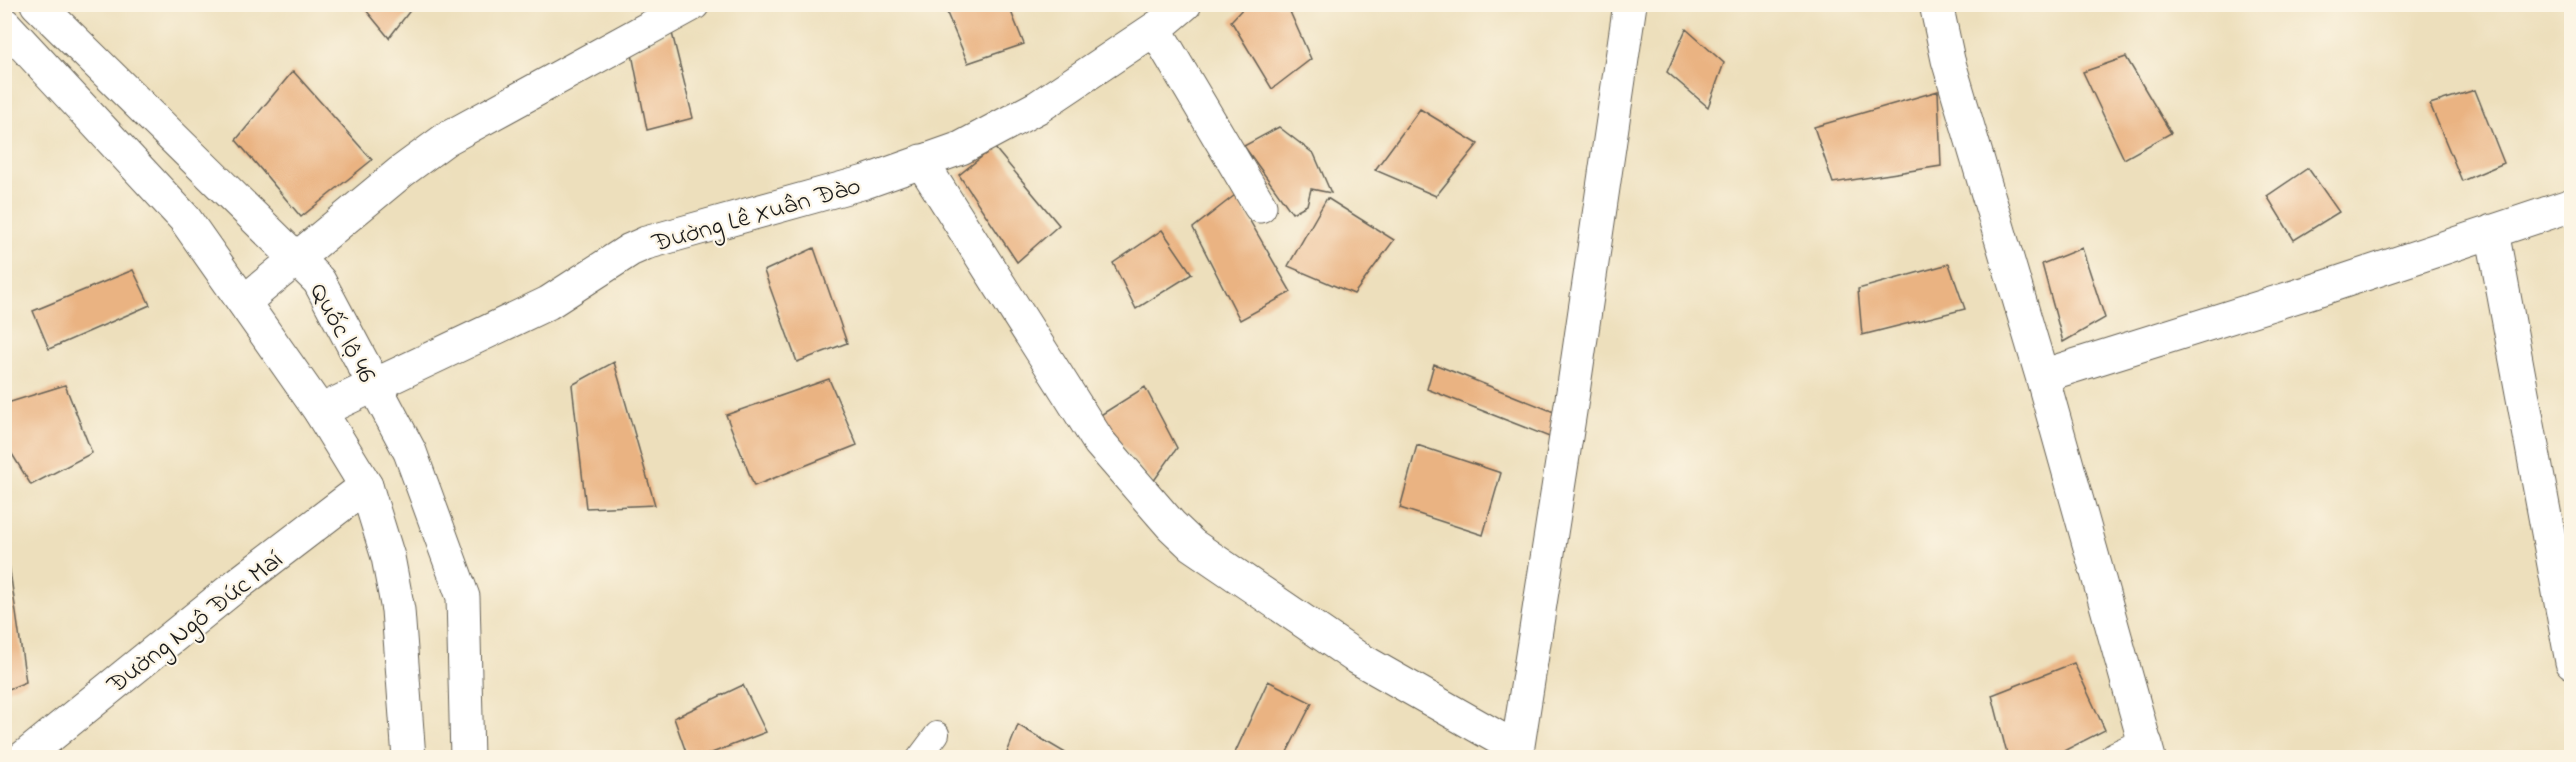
<svg xmlns="http://www.w3.org/2000/svg" width="2576" height="762" font-family="'Indie Flower',sans-serif">
<style>
.building{fill:#eab382}
.lines{fill:none;stroke-linecap:round;stroke-linejoin:round}
.lane-casing{stroke:#656054;stroke-width:26}
.street-casing{stroke:#656054;stroke-width:35}
.secondary-casing{stroke:#656054;stroke-width:35}
.highway-casing{stroke:#656054;stroke-width:35}
.lane{stroke:#fff;stroke-width:24}
.street{stroke:#fff;stroke-width:33}
.secondary{stroke:#fff;stroke-width:33}
.highway{stroke:#fff;stroke-width:33}
.labels{text-anchor:middle;stroke-width:4.5;stroke-linejoin:round;paint-order:stroke}
.street-label{font-size:26px;fill:#1c1c1c;stroke:#fcf5e5}
</style>
<rect width="100%" height="100%" fill="#fcf5e5"/>
<filter id="ink" filterUnits="userSpaceOnUse"><feTurbulence type="fractalNoise" baseFrequency=".0167" numOctaves="2"/><feDisplacementMap in="SourceGraphic" scale="12" xChannelSelector="R" yChannelSelector="G"/><feConvolveMatrix kernelMatrix="1 2 1 2 8 2 1 2 1" color-interpolation-filters="sRGB"/></filter>
<filter id="wash" filterUnits="userSpaceOnUse"><feTurbulence type="fractalNoise" baseFrequency=".008" numOctaves="4" result="noise"/><feDisplacementMap in="SourceGraphic" scale="24" xChannelSelector="R" yChannelSelector="G"/><feGaussianBlur stdDeviation="1.35" result="paint"/><feColorMatrix in="noise" values="0 0 0 0 0 0 0 0 0 0 0 0 0 0 0 0 0 1.4 0 .05"/><feComposite in="paint" operator="in"/></filter>
<g filter="url(#wash)">
<rect width="100%" height="100%" fill="#eddfbc"/>
<g id="blocks">
<path class="building" d="M 361,4 L 415,4 L 389,38 Z
M 947,4 L 1008,4 L 1024,44 L 968,63 L 944,6 Z
M 1246,5 L 1287,5 L 1311,59 L 1272,89 L 1231,21 Z
M 1686,29 L 1724,63 L 1708,107 L 1667,72 Z
M 672,33 L 693,118 L 647,130 L 632,54 Z
M 2126,57 L 2171,133 L 2124,159 L 2083,72 Z
M 293,71 L 372,160 L 301,217 L 236,140 Z
M 2475,90 L 2504,163 L 2462,181 L 2430,104 Z
M 1938,91 L 1941,166 L 1833,183 L 1814,127 Z
M 1420,109 L 1478,144 L 1436,196 L 1375,170 Z
M 1279,127 L 1314,154 L 1331,193 L 1311,189 L 1307,205 L 1292,213 L 1244,146 Z
M 994,147 L 1059,225 L 1017,262 L 959,175 Z
M 2308,168 L 2339,212 L 2294,240 L 2267,196 Z
M 1235,195 L 1291,292 L 1240,320 L 1193,228 Z
M 1327,198 L 1394,240 L 1354,294 L 1288,266 Z
M 1162,230 L 1192,274 L 1136,309 L 1113,263 Z
M 814,248 L 847,343 L 797,362 L 764,271 Z
M 2082,248 L 2105,318 L 2063,342 L 2042,264 Z
M 1949,264 L 1965,309 L 1862,335 L 1858,289 Z
M 133,270 L 150,305 L 49,349 L 33,311 Z
M 614,362 L 655,505 L 586,508 L 572,385 Z
M 1434,364 L 1564,416 L 1557,440 L 1427,389 Z
M 829,379 L 857,445 L 754,486 L 726,415 Z
M 65,385 L 92,453 L 31,485 L 4,441 L 4,404 Z
M 1145,387 L 1177,448 L 1153,482 L 1099,416 Z
M 1417,445 L 1501,473 L 1483,535 L 1400,508 Z
M 8,557 L 26,682 L 4,691 L 4,558 Z
M 2074,663 L 2105,730 L 2050,758 L 2008,758 L 1992,695 Z
M 1268,681 L 1312,703 L 1284,758 L 1240,758 L 1234,755 Z
M 743,685 L 766,732 L 699,758 L 688,758 L 674,718 Z
M 1018,725 L 1074,758 L 1005,758 Z"/>
</g>
</g>
<g filter="url(#ink)">
<use href="#blocks" fill-opacity="0" stroke="#656054" stroke-width="1.5"/>
<g class="lines">
<g class="lane-casing">
<path id="lane" d="M 919,758 L 937,734"/>
</g>
<g class="street-casing">
<path id="street" d="M 1936,4 L 1948,60 L 2042,376 L 2149,758
M 1155,29 L 1260,206
M 921,161 L 1099,442 L 1171,525 L 1192,545 L 1356,657 L 1518,749
M 2492,231 L 2572,662
M 244,302 L 401,172 L 446,139 L 693,4
M 2042,376 L 2329,286 L 2572,205
M 320,411 L 548,303 L 630,250 L 646,243 L 865,182 L 961,148 L 1038,107 L 1159,26 L 1185,4
M 1516,758 L 1573,392 L 1630,4
M 2116,758 L 2146,744"/>
</g>
<g class="secondary-casing">
<path id="secondary" d="M 23,758 L 238,584 L 366,486"/>
</g>
<g class="highway-casing">
<path id="highway" d="M 37,4 L 319,281 L 410,452 L 463,597 L 467,758
M 4,24 L 185,219 L 320,411 L 366,486 L 388,557 L 398,610 L 409,758"/>
</g>
<use href="#lane" class="lane"/>
<use href="#street" class="street"/>
<use href="#secondary" class="secondary"/>
<use href="#highway" class="highway"/>
</g>
</g>
<g class="labels">
<g class="street-label">
<text transform="translate(756 213) rotate(-16)" y="9">Đường Lê Xuân Đào</text>
<text transform="translate(344 332) rotate(61)" y="9">Quốc lộ 46</text>
<text transform="translate(194 621) rotate(-38)" y="9">Đường Ngô Đức Maí</text>
</g>
</g>
<rect width="2576" height="762" fill="none" stroke="#fcf5e5" stroke-width="24"/>
</svg>
